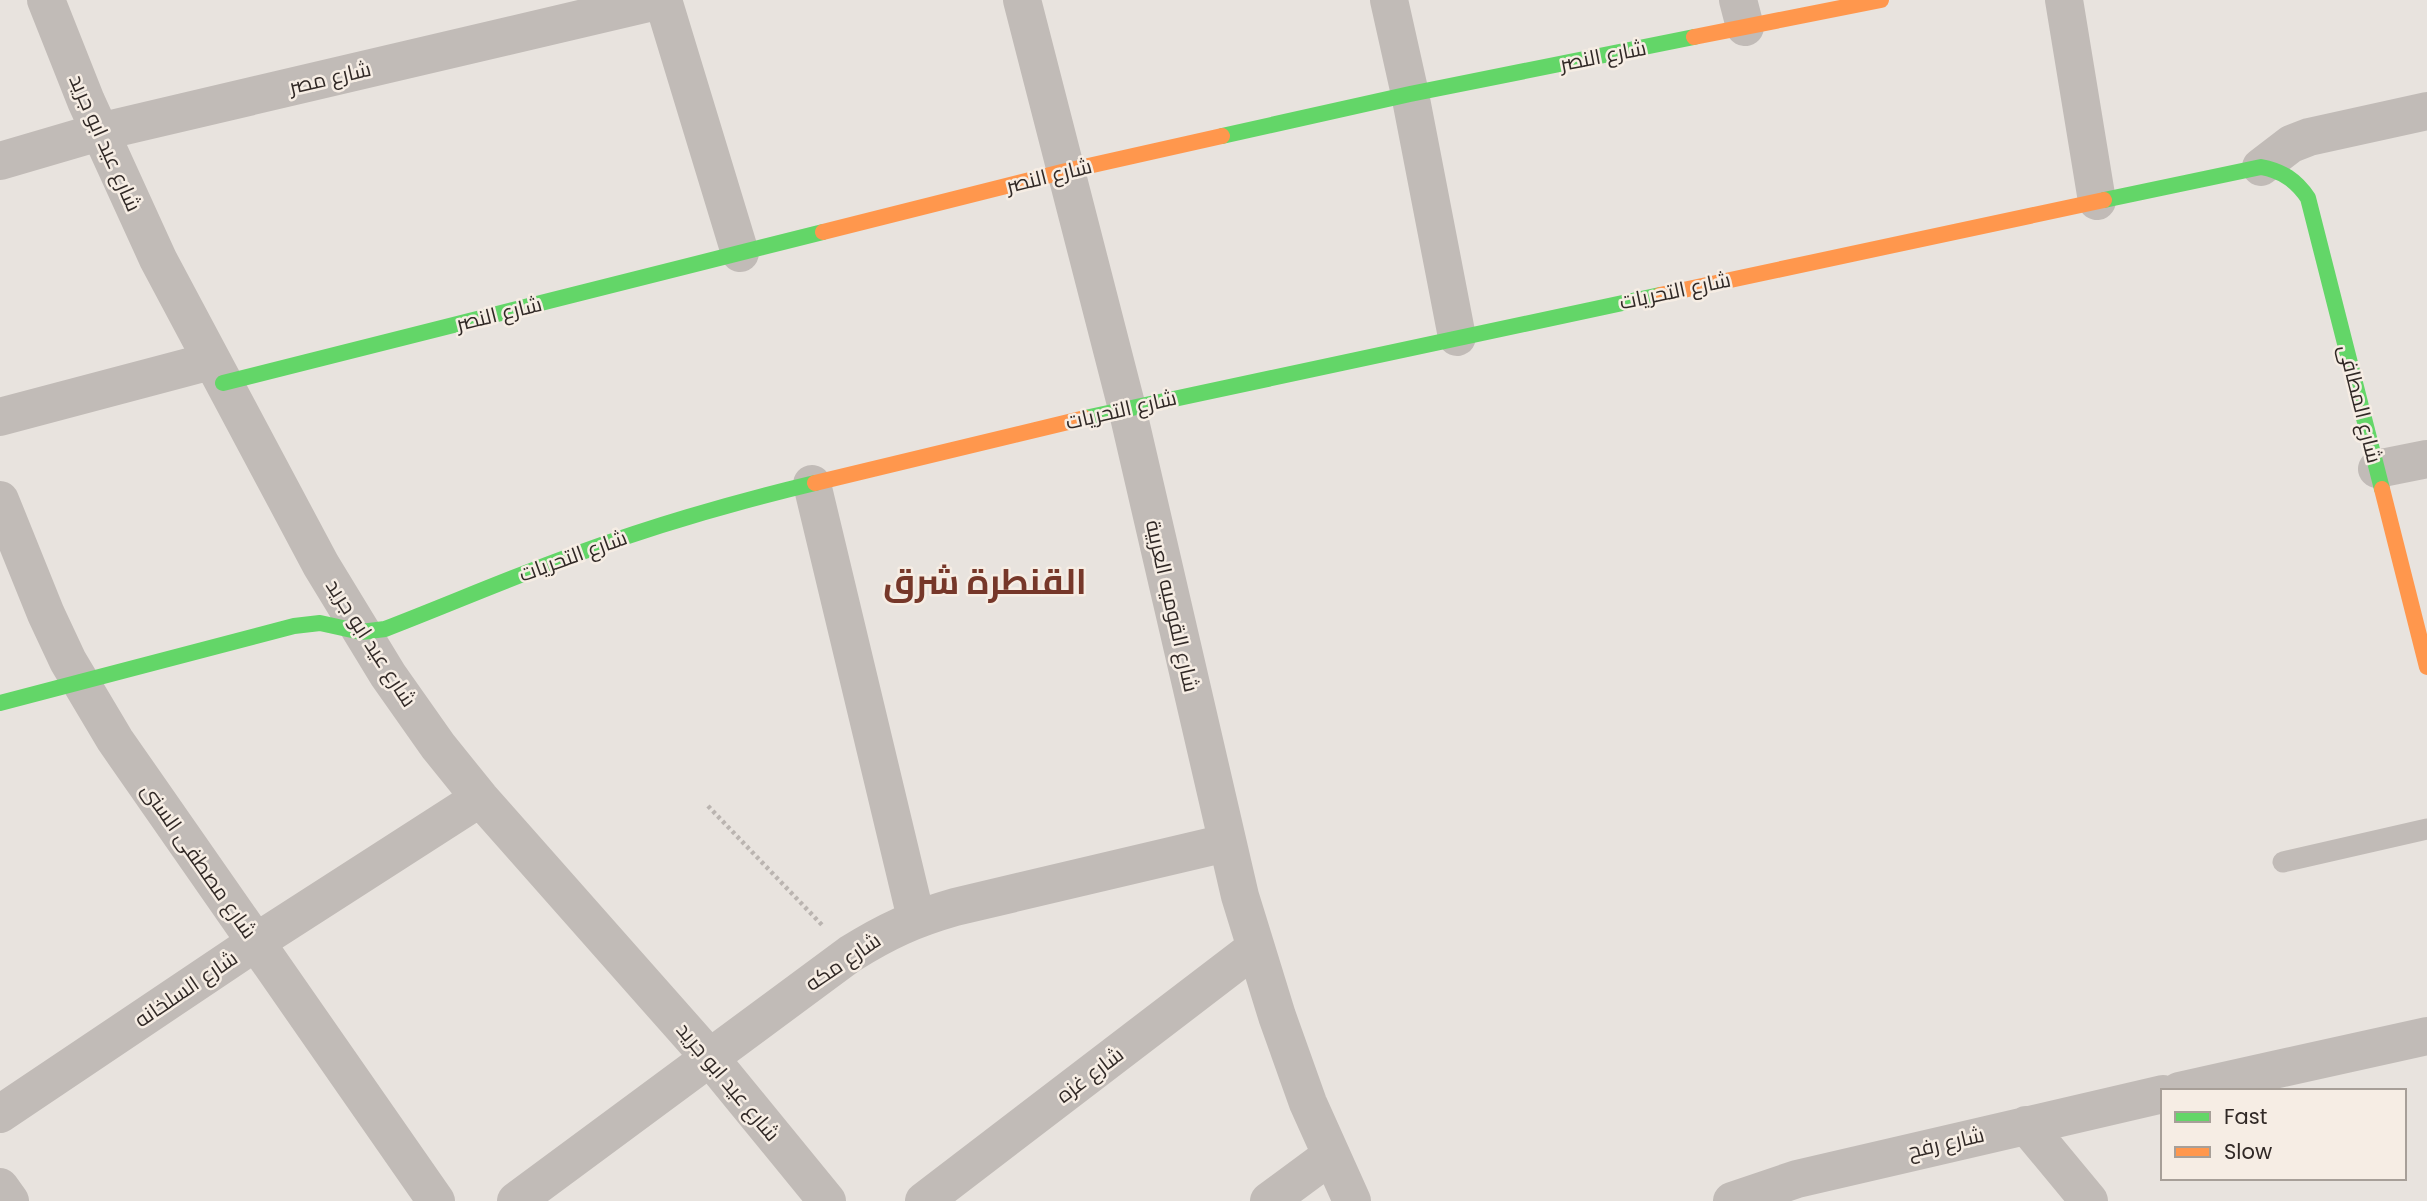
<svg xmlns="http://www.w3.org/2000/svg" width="2427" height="1201" font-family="Poppins,Cairo,sans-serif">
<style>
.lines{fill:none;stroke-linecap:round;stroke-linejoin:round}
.path{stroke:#bab4b0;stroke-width:4.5;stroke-dasharray:3.5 3.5;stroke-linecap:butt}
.lane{stroke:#c1bbb7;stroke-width:21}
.street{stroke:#c1bbb7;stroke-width:38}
.fast{stroke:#63d668;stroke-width:16}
.slow{stroke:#ff974d;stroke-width:16}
.labels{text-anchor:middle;stroke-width:5;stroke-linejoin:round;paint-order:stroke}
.street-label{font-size:21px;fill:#312926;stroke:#f6ede4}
.town-label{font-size:35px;font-weight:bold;fill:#763729;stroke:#f6ede4}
</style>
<rect width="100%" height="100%" fill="#e8e3de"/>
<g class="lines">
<path class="path" d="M 708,806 L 823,926"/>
<path class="lane" d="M 2283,862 L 2427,829"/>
<path class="street" d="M 46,0 L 86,101 L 158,259 L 321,565 L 388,675 L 438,746 L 480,798 L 710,1058 L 827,1201
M 663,0 L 740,253
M 1022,0 L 1127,408 L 1240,896 L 1277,1016 L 1308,1103 L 1352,1201
M 1389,0 L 1410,94 L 1457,337
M 1738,0 L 1745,27
M 2064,0 L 2097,201
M 0,161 L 99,132 L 661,0
M 2261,167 L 2291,144 L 2309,137 L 2427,111
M 0,417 L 211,361
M 2377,469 L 2427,459
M 812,484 L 916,918
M 0,500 L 46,614 L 68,661 L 115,740 L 436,1201
M 2179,1091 L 2427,1036
M 0,1114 L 256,942 L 480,798
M 2026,1125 L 2089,1201
M 0,1187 L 10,1201
M 516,1201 L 850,954 C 887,931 913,919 955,907 L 1226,843
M 924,1201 L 1255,948
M 1269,1201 L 1330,1156
M 1732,1201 L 1797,1179 L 2163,1094"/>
<path class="fast" d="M 1222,136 L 1410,94 L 1694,37
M 2104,200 L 2261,167 C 2282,171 2296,180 2308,198 L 2382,489
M 223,383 L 823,232
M 1085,418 L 1660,295
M 0,703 L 294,626 L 320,623 L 361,632 L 385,629 C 450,604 514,576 579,553 C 656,525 735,502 815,483"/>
<path class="slow" d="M 1694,37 L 1881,0
M 823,232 L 1066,171 L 1222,136
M 1660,295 L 2104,200
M 815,483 L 1085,418
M 2382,489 L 2427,667"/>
</g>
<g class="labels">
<g class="street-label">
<text transform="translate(1603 56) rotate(-11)" y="7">شارع النصر</text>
<text transform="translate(330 78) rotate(-13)" y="7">شارع مصر</text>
<text transform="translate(105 143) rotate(66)" y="7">شارع عيد ابو جريد</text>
<text transform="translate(1049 176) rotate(-14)" y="7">شارع النصر</text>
<text transform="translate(1675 291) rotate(-12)" y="7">شارع التحريات</text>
<text transform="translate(499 314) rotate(-14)" y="7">شارع النصر</text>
<text transform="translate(2360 404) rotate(76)" y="7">شارع المطافى</text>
<text transform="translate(1121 410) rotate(-13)" y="7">شارع التحريات</text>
<text transform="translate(573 556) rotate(-20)" y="7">شارع التحريات</text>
<text transform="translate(1172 606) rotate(77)" y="7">شارع القوميه العربية</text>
<text transform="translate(371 643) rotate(57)" y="7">شارع عيد ابو جريد</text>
<text transform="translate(199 861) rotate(55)" y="7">شارع مصطفى السنى</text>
<text transform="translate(843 962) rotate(-34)" y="7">شارع مكه</text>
<text transform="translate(186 989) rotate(-34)" y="7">شارع السلخانه</text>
<text transform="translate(1090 1075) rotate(-37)" y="7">شارع غزه</text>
<text transform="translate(728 1082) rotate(50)" y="7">شارع عيد ابو جريد</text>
<text transform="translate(1946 1143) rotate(-13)" y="7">شارع رفح</text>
</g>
<g class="town-label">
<text x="985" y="594">القنطرة شرق</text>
</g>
</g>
<rect x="2161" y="1089" width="245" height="91" fill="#f6ede4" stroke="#a79f98" stroke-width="2"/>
<rect x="2175" y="1112" width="35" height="10" fill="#63d668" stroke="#a79f98" stroke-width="2"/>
<text x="2224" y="1124" font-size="21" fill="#312926">Fast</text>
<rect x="2175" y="1147" width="35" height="10" fill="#ff974d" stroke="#a79f98" stroke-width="2"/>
<text x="2224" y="1159" font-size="21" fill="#312926">Slow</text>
</svg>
